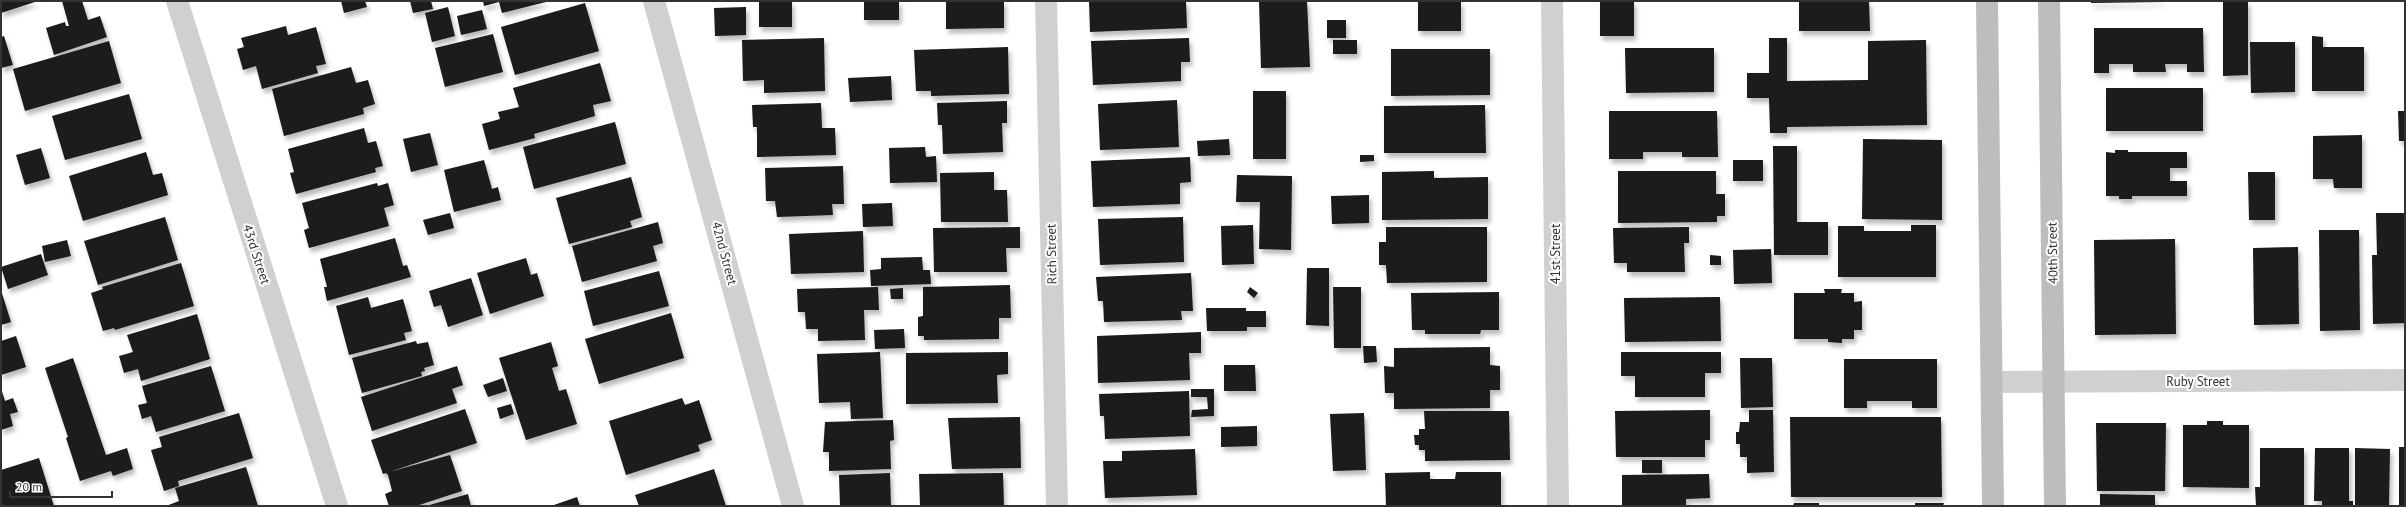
<svg xmlns="http://www.w3.org/2000/svg" width="2406" height="507" font-family="'PT Sans',sans-serif">
<style>
.building{fill:#1a1a1a;filter:url(#shadow)}
.lines{fill:none;stroke-linecap:round;stroke-linejoin:round}
.street{stroke:#d0d0d0;stroke-width:22}
.secondary{stroke:#bdbdbd;stroke-width:22}
.labels{text-anchor:middle;stroke-width:4;stroke-linejoin:round;paint-order:stroke}
.street-label{font-size:13px;fill:#333;stroke:#fff}
</style>
<defs>
<filter id="shadow"><feDropShadow dx="2.5" dy="4.5" stdDeviation="2" flood-color="#0004"/></filter>
</defs>
<rect width="100%" height="100%" fill="#fff"/>
<path class="building" d="M 1,1 L 38,1 L 1,13 Z
M 62,1 L 82,1 L 88,20 L 100,16 L 107,37 L 54,55 L 46,28 L 65,22 L 66,26 L 69,26 Z
M 341,1 L 365,1 L 367,7 L 344,13 Z
M 410,1 L 431,1 L 433,9 L 413,13 Z
M 483,1 L 546,1 L 546,2 L 502,13 L 499,2 L 484,6 Z
M 759,1 L 792,1 L 792,27 L 759,27 Z
M 899,1 L 899,20 L 864,20 L 864,2 Z
M 946,1 L 1004,1 L 1004,28 L 946,29 Z
M 1089,1 L 1186,1 L 1187,28 L 1090,32 Z
M 1259,1 L 1307,1 L 1310,67 L 1261,68 Z
M 1418,1 L 1461,1 L 1461,31 L 1418,31 Z
M 1600,1 L 1634,1 L 1634,36 L 1600,36 Z
M 1799,1 L 1869,1 L 1870,31 L 1799,31 Z
M 2091,1 L 2163,1 L 2163,2 L 2091,3 Z
M 2223,1 L 2248,1 L 2248,75 L 2223,76 Z
M 585,3 L 599,51 L 515,75 L 501,27 Z
M 448,7 L 455,36 L 432,42 L 425,13 Z
M 746,7 L 746,35 L 715,36 L 714,8 Z
M 482,10 L 487,29 L 461,35 L 457,16 Z
M 1327,20 L 1346,20 L 1346,38 L 1327,38 Z
M 286,26 L 288,35 L 316,27 L 326,64 L 316,66 L 318,73 L 262,89 L 256,66 L 243,70 L 237,49 L 244,47 L 241,38 Z
M 2094,28 L 2203,28 L 2204,72 L 2187,72 L 2187,64 L 2165,64 L 2166,72 L 2133,72 L 2133,64 L 2109,64 L 2109,73 L 2094,73 Z
M 493,34 L 503,72 L 445,87 L 435,48 Z
M 4,36 L 13,65 L 1,68 L 1,37 Z
M 2312,36 L 2323,37 L 2323,47 L 2364,47 L 2364,91 L 2312,91 Z
M 824,38 L 825,91 L 764,93 L 764,80 L 743,81 L 742,40 Z
M 1189,38 L 1190,62 L 1181,62 L 1181,81 L 1093,85 L 1091,41 Z
M 1769,38 L 1787,38 L 1787,81 L 1868,80 L 1868,41 L 1926,40 L 1927,125 L 1787,127 L 1787,133 L 1770,133 L 1769,98 L 1747,98 L 1747,73 L 1769,73 Z
M 1333,40 L 1357,40 L 1357,54 L 1333,54 Z
M 109,41 L 121,83 L 25,111 L 13,69 Z
M 2250,42 L 2295,42 L 2295,92 L 2251,93 Z
M 1008,47 L 1009,94 L 931,96 L 931,91 L 916,91 L 914,50 Z
M 1625,48 L 1714,48 L 1714,92 L 1626,93 Z
M 1391,49 L 1490,49 L 1490,95 L 1391,96 Z
M 600,63 L 611,101 L 593,105 L 595,116 L 534,134 L 535,138 L 489,150 L 482,124 L 500,119 L 498,112 L 519,107 L 513,88 Z
M 351,67 L 356,83 L 368,80 L 375,104 L 363,108 L 364,114 L 284,136 L 272,89 Z
M 891,76 L 892,100 L 850,102 L 848,78 Z
M 2106,88 L 2203,88 L 2203,131 L 2106,131 Z
M 1253,91 L 1286,91 L 1286,159 L 1253,159 Z
M 129,94 L 142,139 L 65,160 L 52,116 Z
M 1177,100 L 1179,147 L 1100,150 L 1098,104 Z
M 1007,101 L 1007,123 L 1002,123 L 1003,152 L 943,154 L 942,125 L 938,125 L 937,103 Z
M 821,103 L 822,128 L 835,128 L 836,155 L 757,157 L 757,127 L 753,127 L 752,105 Z
M 1485,105 L 1486,153 L 1384,153 L 1384,106 Z
M 1609,111 L 1717,111 L 1718,157 L 1682,157 L 1682,152 L 1643,152 L 1643,159 L 1609,159 Z
M 2398,111 L 2405,111 L 2405,141 L 2399,141 Z
M 615,122 L 626,164 L 534,189 L 523,147 Z
M 364,128 L 368,143 L 376,141 L 383,166 L 375,168 L 376,172 L 296,194 L 290,173 L 294,172 L 288,149 Z
M 430,133 L 438,165 L 411,172 L 403,139 Z
M 2362,135 L 2362,188 L 2334,188 L 2333,179 L 2313,179 L 2313,136 Z
M 1229,139 L 1230,155 L 1198,156 L 1197,141 Z
M 1863,139 L 1942,140 L 1942,220 L 1862,219 Z
M 1773,146 L 1797,146 L 1797,222 L 1828,222 L 1828,255 L 1774,255 Z
M 925,147 L 926,157 L 936,156 L 937,182 L 890,183 L 889,148 Z
M 41,148 L 50,178 L 25,185 L 16,155 Z
M 2115,150 L 2128,150 L 2128,152 L 2187,152 L 2187,168 L 2170,168 L 2170,181 L 2187,181 L 2187,196 L 2132,196 L 2132,199 L 2119,199 L 2119,196 L 2106,196 L 2106,152 L 2115,153 Z
M 146,152 L 153,175 L 162,173 L 168,195 L 83,221 L 69,176 Z
M 1360,155 L 1374,155 L 1374,161 L 1360,162 Z
M 1190,157 L 1191,182 L 1180,183 L 1180,204 L 1093,207 L 1091,161 Z
M 484,160 L 492,189 L 498,187 L 501,200 L 454,212 L 444,170 Z
M 1733,160 L 1763,160 L 1763,181 L 1733,181 Z
M 843,166 L 844,204 L 832,204 L 833,215 L 777,217 L 775,201 L 766,201 L 765,168 Z
M 1434,171 L 1434,178 L 1488,177 L 1488,219 L 1382,220 L 1382,172 Z
M 1618,171 L 1716,171 L 1716,194 L 1725,194 L 1725,216 L 1717,216 L 1717,222 L 1618,223 Z
M 994,172 L 994,190 L 1007,190 L 1008,222 L 941,222 L 940,173 Z
M 2248,172 L 2275,172 L 2275,220 L 2249,220 Z
M 1237,175 L 1292,176 L 1291,250 L 1259,249 L 1260,202 L 1236,202 Z
M 631,177 L 642,217 L 630,221 L 632,227 L 569,244 L 556,198 Z
M 377,183 L 378,186 L 388,183 L 394,205 L 384,208 L 389,226 L 309,248 L 304,230 L 309,228 L 302,203 Z
M 1369,195 L 1369,223 L 1332,224 L 1331,196 Z
M 892,203 L 893,226 L 863,227 L 862,204 Z
M 450,213 L 454,228 L 428,235 L 423,220 Z
M 2376,213 L 2405,213 L 2405,323 L 2373,324 L 2372,255 L 2377,255 Z
M 165,217 L 178,260 L 98,285 L 84,241 Z
M 1183,217 L 1184,262 L 1100,265 L 1098,219 Z
M 658,222 L 663,243 L 653,246 L 657,261 L 582,282 L 572,246 Z
M 1253,225 L 1254,264 L 1222,265 L 1221,226 Z
M 1911,225 L 1936,225 L 1936,277 L 1838,277 L 1838,226 L 1864,226 L 1864,231 L 1911,231 Z
M 1020,227 L 1020,248 L 1006,248 L 1007,272 L 934,272 L 933,228 Z
M 1386,227 L 1487,227 L 1487,282 L 1387,283 L 1386,265 L 1379,265 L 1379,242 L 1386,242 Z
M 1689,227 L 1689,243 L 1684,243 L 1685,272 L 1627,272 L 1627,263 L 1614,263 L 1613,228 Z
M 2319,230 L 2359,230 L 2360,330 L 2320,331 Z
M 863,231 L 864,272 L 791,274 L 789,234 Z
M 395,238 L 403,266 L 407,265 L 411,277 L 327,301 L 324,287 L 327,287 L 320,259 Z
M 2175,239 L 2176,334 L 2095,335 L 2094,240 Z
M 67,240 L 71,256 L 45,262 L 42,246 Z
M 2298,247 L 2299,324 L 2254,325 L 2253,248 Z
M 1771,249 L 1772,283 L 1734,284 L 1733,250 Z
M 41,254 L 48,275 L 8,289 L 1,267 Z
M 1710,255 L 1721,256 L 1721,265 L 1710,265 Z
M 922,257 L 923,270 L 930,270 L 931,284 L 871,286 L 870,270 L 881,269 L 881,258 Z
M 526,258 L 531,275 L 537,273 L 544,296 L 490,314 L 477,273 Z
M 181,263 L 194,306 L 115,330 L 114,328 L 103,331 L 91,293 L 103,289 L 102,287 Z
M 1307,268 L 1329,268 L 1329,326 L 1306,325 Z
M 659,271 L 669,306 L 593,326 L 584,291 Z
M 1191,273 L 1193,311 L 1181,311 L 1182,320 L 1104,322 L 1103,301 L 1098,301 L 1096,277 Z
M 471,278 L 483,315 L 448,327 L 441,305 L 434,307 L 429,291 Z
M 1010,285 L 1011,318 L 999,318 L 999,339 L 924,340 L 924,336 L 918,336 L 918,317 L 923,316 L 923,287 Z
M 878,287 L 879,310 L 864,310 L 865,340 L 818,341 L 818,329 L 806,329 L 805,312 L 798,312 L 797,289 Z
M 1250,287 L 1258,293 L 1254,298 L 1247,292 Z
M 1333,287 L 1361,287 L 1361,348 L 1334,348 Z
M 903,288 L 903,299 L 891,299 L 890,289 Z
M 1824,289 L 1842,289 L 1841,293 L 1854,293 L 1854,302 L 1862,301 L 1862,330 L 1854,330 L 1854,339 L 1842,339 L 1842,343 L 1828,342 L 1828,339 L 1794,339 L 1794,293 L 1825,293 Z
M 1,290 L 11,322 L 1,325 Z
M 1499,292 L 1499,330 L 1481,330 L 1480,334 L 1425,334 L 1425,330 L 1412,330 L 1411,293 Z
M 368,297 L 371,308 L 403,299 L 412,331 L 404,333 L 406,340 L 349,355 L 336,306 Z
M 1720,297 L 1721,341 L 1625,342 L 1624,298 Z
M 1206,308 L 1246,308 L 1246,311 L 1266,311 L 1266,327 L 1247,327 L 1247,331 L 1207,331 Z
M 671,313 L 684,358 L 599,384 L 585,339 Z
M 197,314 L 210,359 L 141,381 L 138,369 L 124,373 L 119,356 L 133,352 L 127,335 Z
M 904,329 L 905,348 L 875,349 L 874,330 Z
M 1201,332 L 1201,353 L 1189,353 L 1190,380 L 1098,383 L 1097,336 Z
M 16,336 L 26,367 L 1,375 L 1,341 Z
M 416,341 L 417,344 L 428,342 L 434,365 L 424,368 L 425,371 L 421,372 L 422,376 L 362,393 L 352,358 Z
M 551,342 L 558,366 L 552,368 L 559,391 L 566,389 L 577,424 L 526,440 L 499,358 Z
M 1363,346 L 1376,346 L 1377,362 L 1364,363 Z
M 1490,347 L 1490,365 L 1500,366 L 1500,390 L 1490,390 L 1490,408 L 1394,409 L 1394,393 L 1385,393 L 1384,366 L 1394,367 L 1394,348 Z
M 880,352 L 883,418 L 851,419 L 850,402 L 819,403 L 817,354 Z
M 1008,352 L 1008,374 L 997,375 L 998,403 L 906,404 L 906,353 Z
M 1621,352 L 1721,352 L 1721,373 L 1705,373 L 1705,397 L 1635,397 L 1635,376 L 1621,376 Z
M 73,358 L 106,455 L 127,448 L 133,469 L 113,476 L 111,471 L 80,481 L 66,438 L 68,437 L 45,368 Z
M 1740,358 L 1772,358 L 1773,407 L 1741,408 Z
M 1844,359 L 1937,359 L 1937,408 L 1912,408 L 1912,401 L 1867,401 L 1867,408 L 1844,408 Z
M 1224,365 L 1255,365 L 1256,391 L 1224,391 Z
M 211,366 L 225,411 L 156,432 L 151,416 L 142,419 L 138,405 L 147,403 L 142,386 Z
M 457,366 L 463,385 L 452,389 L 457,403 L 372,431 L 361,397 Z
M 503,378 L 507,391 L 488,397 L 483,385 Z
M 1,388 L 5,401 L 13,398 L 18,412 L 10,414 L 13,426 L 1,430 Z
M 1191,389 L 1214,389 L 1214,416 L 1191,417 L 1192,410 L 1208,409 L 1207,397 L 1191,397 Z
M 1189,391 L 1190,436 L 1105,439 L 1104,416 L 1100,416 L 1099,394 Z
M 682,398 L 685,405 L 699,400 L 712,440 L 698,445 L 700,451 L 626,475 L 609,421 Z
M 511,404 L 514,414 L 500,419 L 497,408 Z
M 465,409 L 477,443 L 389,472 L 450,455 L 462,491 L 416,506 L 389,506 L 385,494 L 392,491 L 388,475 L 386,473 L 383,474 L 371,440 Z
M 1710,410 L 1710,440 L 1705,440 L 1705,457 L 1616,457 L 1615,411 Z
M 1749,410 L 1773,410 L 1774,472 L 1747,473 L 1747,457 L 1740,457 L 1740,444 L 1736,444 L 1736,432 L 1739,432 L 1740,422 L 1749,422 Z
M 1424,411 L 1509,411 L 1510,460 L 1425,461 L 1425,450 L 1419,450 L 1419,445 L 1415,445 L 1414,435 L 1419,435 L 1419,429 L 1425,429 Z
M 239,413 L 253,458 L 178,481 L 179,486 L 164,491 L 151,450 L 162,447 L 159,437 Z
M 1364,413 L 1366,470 L 1333,471 L 1330,414 Z
M 1020,417 L 1021,468 L 952,469 L 948,418 Z
M 1790,417 L 1941,417 L 1942,497 L 1791,497 Z
M 893,420 L 894,440 L 890,441 L 891,469 L 829,471 L 829,452 L 823,452 L 825,422 Z
M 2207,421 L 2223,421 L 2223,425 L 2249,425 L 2249,488 L 2183,487 L 2183,425 L 2207,425 Z
M 2096,423 L 2166,423 L 2165,491 L 2097,491 Z
M 1257,426 L 1257,446 L 1221,447 L 1221,427 Z
M 2399,447 L 2405,447 L 2405,506 L 2399,506 Z
M 2260,448 L 2304,448 L 2304,506 L 2256,506 L 2255,487 L 2260,487 Z
M 2315,448 L 2349,448 L 2349,501 L 2353,501 L 2353,506 L 2322,506 L 2322,501 L 2314,501 Z
M 2355,448 L 2390,449 L 2389,506 L 2355,506 Z
M 1195,449 L 1197,495 L 1105,498 L 1103,461 L 1122,461 L 1122,451 Z
M 39,458 L 54,506 L 1,506 L 1,470 Z
M 1642,460 L 1662,460 L 1662,473 L 1642,473 Z
M 246,467 L 258,506 L 166,506 L 179,501 L 175,488 Z
M 714,469 L 726,506 L 639,506 L 635,495 Z
M 1430,472 L 1430,479 L 1455,479 L 1456,472 L 1501,472 L 1501,506 L 1386,506 L 1385,473 Z
M 890,473 L 891,506 L 840,506 L 839,475 Z
M 1003,473 L 1004,506 L 920,506 L 919,474 Z
M 1709,474 L 1710,498 L 1686,499 L 1686,506 L 1622,506 L 1622,475 Z
M 468,494 L 471,506 L 426,506 Z
M 2100,494 L 2155,495 L 2155,506 L 2100,506 Z
M 577,497 L 580,506 L 551,506 Z
M 1794,503 L 1819,503 L 1819,506 L 1793,506 Z
M 1915,503 L 1944,503 L 1943,506 L 1915,506 Z"/>
<g class="lines">
<path class="street" d="M 177,1 L 337,506
M 654,1 L 793,506
M 1046,1 L 1057,506
M 1552,1 L 1558,506
M 1992,382 L 2405,380"/>
<path class="secondary" d="M 1987,1 L 1993,506
M 2049,1 L 2055,506"/>
</g>
<g class="labels">
<g class="street-label">
<text transform="translate(725 253) rotate(75)" y="5">42nd Street</text>
<text transform="translate(2052 253) rotate(-91)" y="5">40th Street</text>
<text transform="translate(257 254) rotate(72)" y="5">43rd Street</text>
<text transform="translate(1051 254) rotate(-91)" y="5">Rich Street</text>
<text transform="translate(1555 254) rotate(-90)" y="5">41st Street</text>
<text x="2198" y="386">Ruby Street</text>
</g>
</g>
<rect width="2406" height="507" fill="none" stroke="#333333" stroke-width="4"/>
<path d="M10 491v6h102v-6" fill="none" stroke="#333333" stroke-width="2"/>
<text x="16" y="491" font-size="12" fill="#333333" stroke="#ffffff" stroke-width="3" paint-order="stroke">20 m</text>
</svg>
